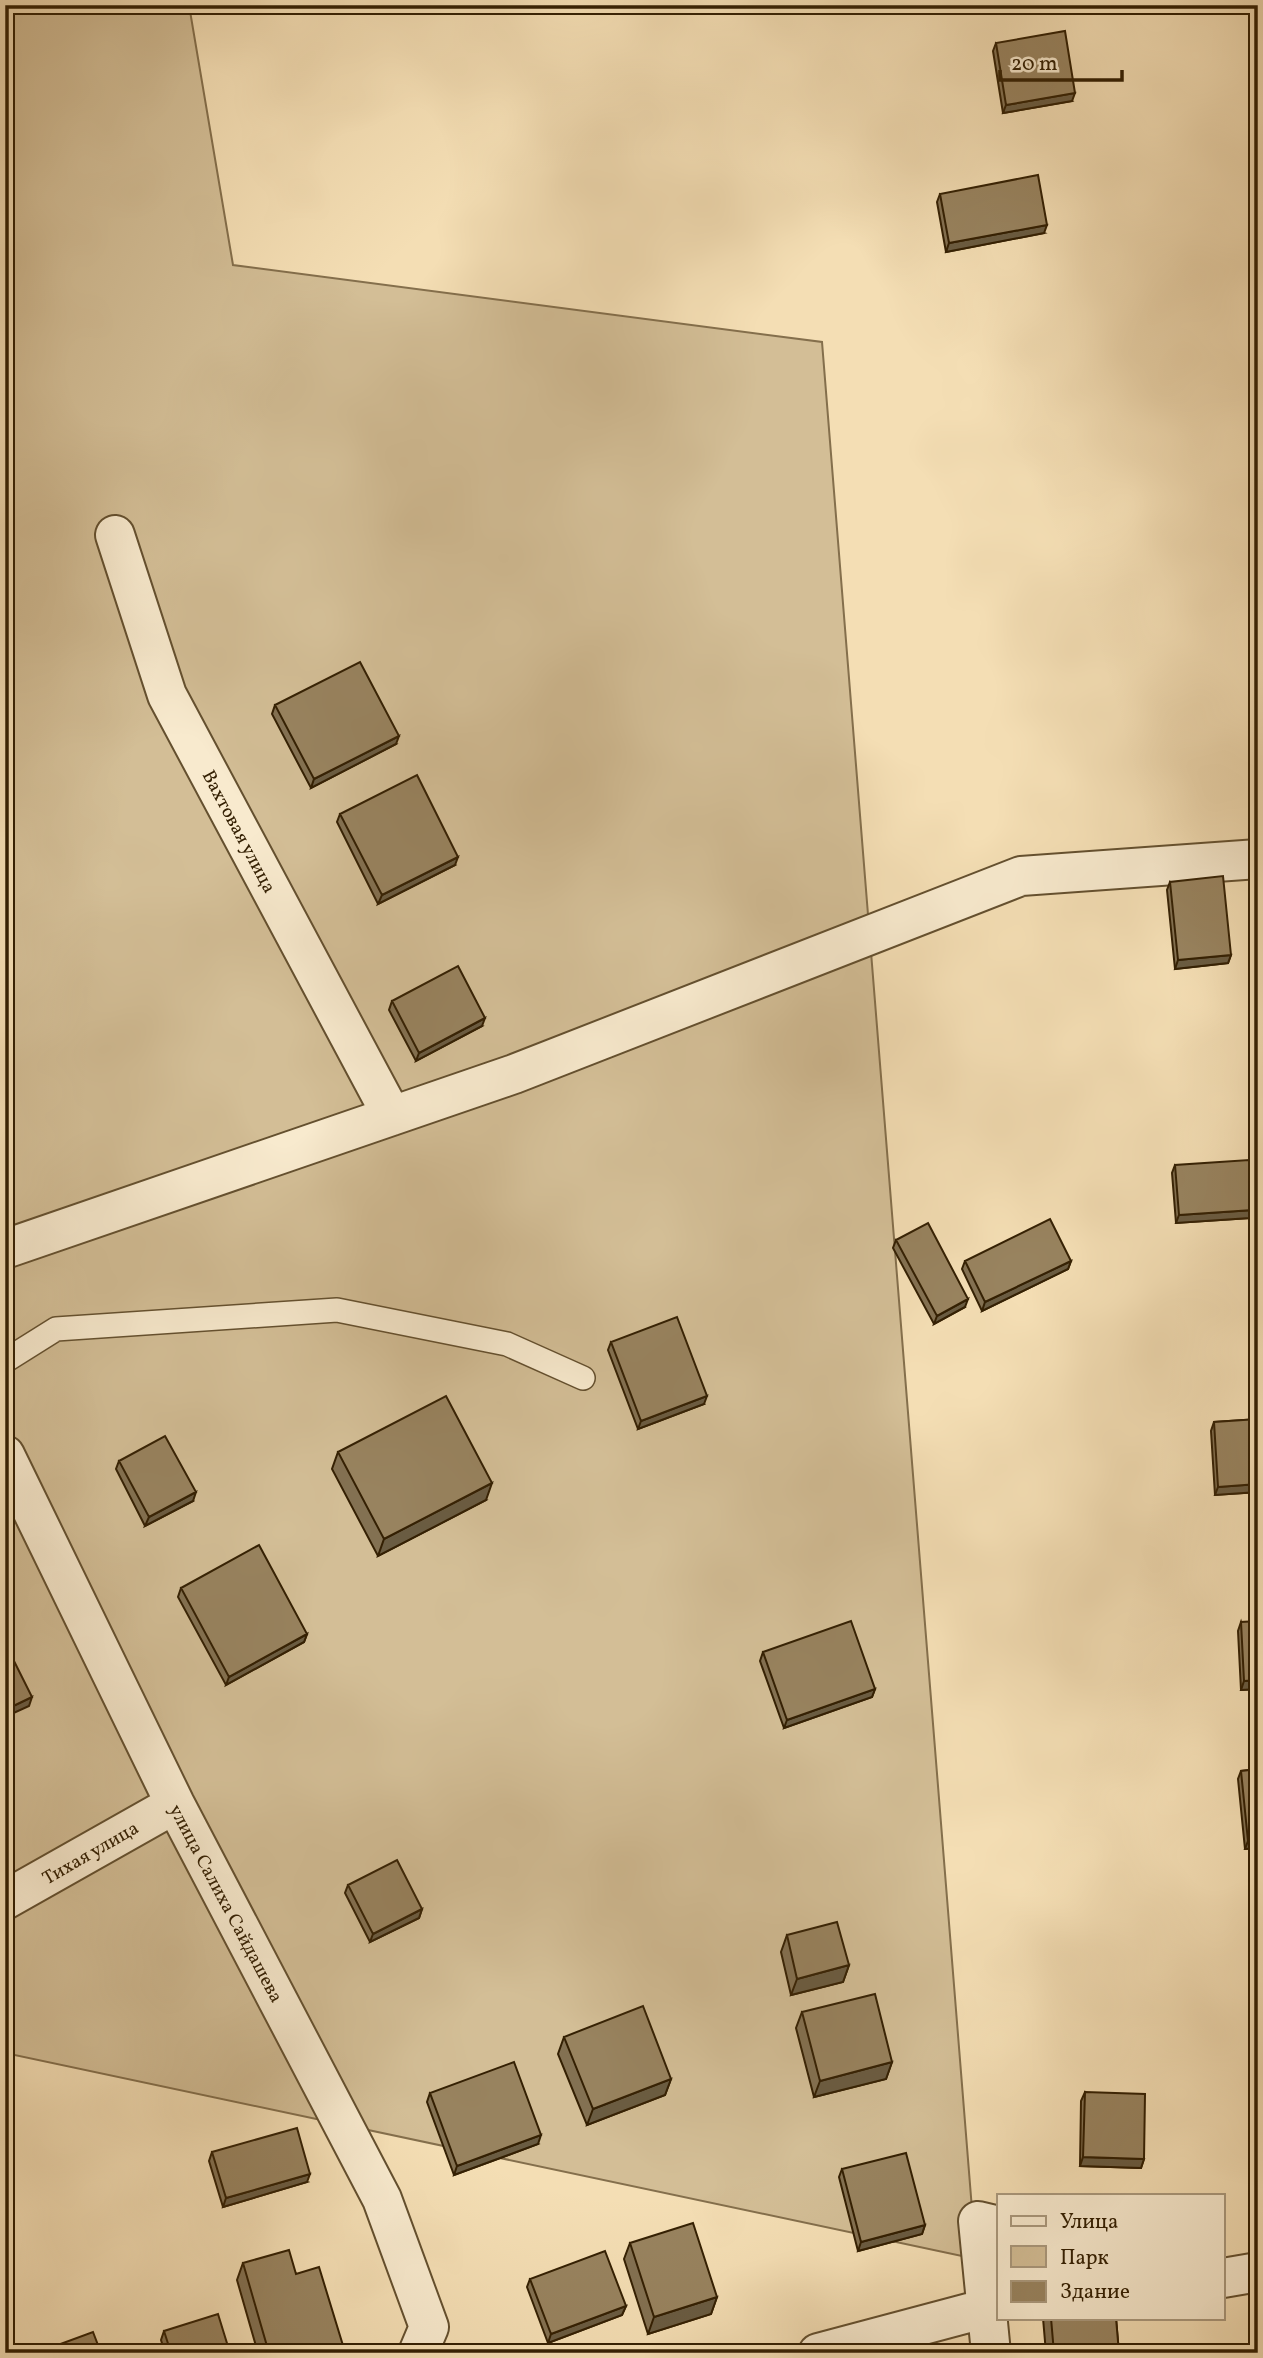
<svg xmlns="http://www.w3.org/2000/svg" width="1263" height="2358" font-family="Vollkorn,serif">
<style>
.green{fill:#d3be96;stroke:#846f4c;stroke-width:2}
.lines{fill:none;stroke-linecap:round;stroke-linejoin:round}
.service-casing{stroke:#64502f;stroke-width:26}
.minor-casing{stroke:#64502f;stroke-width:42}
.service{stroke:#f8eace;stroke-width:23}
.minor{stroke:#f8eace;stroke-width:38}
.wall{fill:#837152;stroke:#342003;stroke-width:2}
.shaded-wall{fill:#6a5c42;stroke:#342003;stroke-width:2}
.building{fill:#98835f;stroke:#342003;stroke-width:2}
.labels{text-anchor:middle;stroke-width:7;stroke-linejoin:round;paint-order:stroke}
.street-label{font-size:19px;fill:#342003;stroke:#f8eace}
</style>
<rect width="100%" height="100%" fill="#f4deb4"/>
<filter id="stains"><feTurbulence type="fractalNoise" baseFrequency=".00286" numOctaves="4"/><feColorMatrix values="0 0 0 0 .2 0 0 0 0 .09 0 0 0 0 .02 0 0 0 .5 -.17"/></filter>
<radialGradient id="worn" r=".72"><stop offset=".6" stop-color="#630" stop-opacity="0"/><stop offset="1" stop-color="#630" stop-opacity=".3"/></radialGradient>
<path class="green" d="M 5,5 L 189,5 L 233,265 L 822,342 L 976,2259 L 5,2053 Z"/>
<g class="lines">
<g class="service-casing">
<path id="service" d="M 5,1361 L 56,1329 L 337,1310 L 507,1344 L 583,1378"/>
</g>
<g class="minor-casing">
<path id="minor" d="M 115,535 L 167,695 L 392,1116
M 5,1249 L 514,1074 L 1021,876 L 1258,859
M 5,1455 L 175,1804 L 382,2199 L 429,2327 L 418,2353
M 5,1900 L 175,1804
M 1223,2278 L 1258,2272
M 818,2353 L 987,2308
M 991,2353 L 978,2221 L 999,2226"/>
</g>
<use href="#service" class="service"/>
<use href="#minor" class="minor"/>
</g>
<path class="wall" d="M 996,43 L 1072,101 L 1003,113 L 993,51 Z
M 940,194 L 1044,233 L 946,252 L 937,202 Z
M 275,705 L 396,744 L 311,788 L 272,714 Z
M 340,814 L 455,865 L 378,904 L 337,822 Z
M 1170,882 L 1231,955 L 1228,963 L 1175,969 L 1167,890 Z
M 392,1001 L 482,1026 L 416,1061 L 389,1010 Z
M 1175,1165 L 1253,1210 L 1250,1218 L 1176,1223 L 1172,1173 Z
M 896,1240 L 965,1307 L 934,1324 L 893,1248 Z
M 965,1261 L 1071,1261 L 1068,1269 L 982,1311 L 962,1269 Z
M 611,1342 L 704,1404 L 638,1429 L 608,1350 Z
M 1258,1419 L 1258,1492 L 1215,1495 L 1211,1431 L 1214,1422 Z
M 338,1452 L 486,1500 L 378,1556 L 332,1469 Z
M 119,1461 L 193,1501 L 145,1526 L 116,1469 Z
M 181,1588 L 307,1634 L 304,1642 L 226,1685 L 178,1597 Z
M 1241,1622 L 1258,1689 L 1241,1690 L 1238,1631 Z
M 763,1652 L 875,1689 L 872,1697 L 784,1728 L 760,1661 Z
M 1258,1769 L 1258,1848 L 1245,1849 L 1238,1779 L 1241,1771 Z
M 348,1885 L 422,1909 L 419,1918 L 370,1942 L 345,1893 Z
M 787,1935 L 849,1965 L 843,1982 L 791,1995 L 781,1952 Z
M 802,2012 L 892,2062 L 886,2079 L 814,2097 L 796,2028 Z
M 564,2037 L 671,2079 L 665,2095 L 587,2125 L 558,2054 Z
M 1085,2092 L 1144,2159 L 1141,2168 L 1080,2166 L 1081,2101 Z
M 430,2093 L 538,2144 L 454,2175 L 427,2102 Z
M 212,2152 L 307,2182 L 223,2207 L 209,2161 Z
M 842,2169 L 925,2225 L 922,2234 L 858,2251 L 839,2177 Z
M 630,2243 L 717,2297 L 711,2314 L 648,2334 L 624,2259 Z
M 243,2263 L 296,2274 L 344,2353 L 258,2353 L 237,2280 Z
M 530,2279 L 626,2306 L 622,2315 L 548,2343 L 527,2287 Z
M 1043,2318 L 1116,2318 L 1119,2353 L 1046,2353 Z
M 164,2331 L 230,2353 L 165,2353 L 161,2340 Z"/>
<path class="shaded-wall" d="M 1075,93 L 1072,101 L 1003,113 L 1006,105 Z
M 1047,225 L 1044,233 L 946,252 L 949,243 Z
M 399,736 L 396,744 L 311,788 L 314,779 Z
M 458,857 L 455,865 L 378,904 L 382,895 Z
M 1231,955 L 1228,963 L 1175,969 L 1178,960 Z
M 485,1018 L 482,1026 L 416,1061 L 419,1053 Z
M 1253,1210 L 1250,1218 L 1176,1223 L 1179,1215 Z
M 1071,1261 L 1068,1269 L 982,1311 L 985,1302 Z
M 968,1299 L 965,1307 L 934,1324 L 937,1316 Z
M 707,1396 L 704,1404 L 638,1429 L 641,1421 Z
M 492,1483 L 486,1500 L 378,1556 L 384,1539 Z
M 1258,1484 L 1258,1492 L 1215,1495 L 1218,1487 Z
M 196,1492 L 193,1501 L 145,1526 L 149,1517 Z
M 307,1634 L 304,1642 L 226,1685 L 229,1677 Z
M 1258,1680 L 1258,1689 L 1241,1690 L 1244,1681 Z
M 875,1689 L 872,1697 L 784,1728 L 787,1720 Z
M 32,1697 L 29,1706 L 5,1717 L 5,1710 Z
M 1258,1840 L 1258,1848 L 1245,1849 L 1248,1841 Z
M 422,1909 L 419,1918 L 370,1942 L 373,1934 Z
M 849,1965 L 843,1982 L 791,1995 L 797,1979 Z
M 892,2062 L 886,2079 L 814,2097 L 820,2081 Z
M 671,2079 L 665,2095 L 587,2125 L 593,2109 Z
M 541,2135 L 538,2144 L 454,2175 L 457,2166 Z
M 1083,2157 L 1144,2159 L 1141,2168 L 1080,2166 Z
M 310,2174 L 307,2182 L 223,2207 L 226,2198 Z
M 925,2225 L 922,2234 L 858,2251 L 861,2242 Z
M 717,2297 L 711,2314 L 648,2334 L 654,2317 Z
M 626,2306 L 622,2315 L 548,2343 L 551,2334 Z"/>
<path class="building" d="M 1065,31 L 1075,93 L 1006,105 L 996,43 Z
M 1038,175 L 1047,225 L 949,243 L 940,194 Z
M 360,662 L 399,736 L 314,779 L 275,705 Z
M 417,775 L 458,857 L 382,895 L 340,814 Z
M 1223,876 L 1231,955 L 1178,960 L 1170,882 Z
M 458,966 L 485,1018 L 419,1053 L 392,1001 Z
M 1249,1160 L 1253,1210 L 1179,1215 L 1175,1165 Z
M 1050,1219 L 1071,1261 L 985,1302 L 965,1261 Z
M 928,1223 L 968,1299 L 937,1316 L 896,1240 Z
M 677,1317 L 707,1396 L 641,1421 L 611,1342 Z
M 446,1396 L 492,1483 L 384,1539 L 338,1452 Z
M 1258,1419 L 1258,1484 L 1218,1487 L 1214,1422 Z
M 165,1436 L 196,1492 L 149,1517 L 119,1461 Z
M 259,1545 L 307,1634 L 229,1677 L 181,1588 Z
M 851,1621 L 875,1689 L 787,1720 L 763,1652 Z
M 1258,1621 L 1258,1680 L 1244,1681 L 1241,1622 Z
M 5,1643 L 32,1697 L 5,1710 Z
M 1258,1769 L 1258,1840 L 1248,1841 L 1241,1771 Z
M 397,1860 L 422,1909 L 373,1934 L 348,1885 Z
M 837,1922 L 849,1965 L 797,1979 L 787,1935 Z
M 875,1994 L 892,2062 L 820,2081 L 802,2012 Z
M 643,2006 L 671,2079 L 593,2109 L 564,2037 Z
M 514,2062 L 541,2135 L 457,2166 L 430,2093 Z
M 1085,2092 L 1145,2094 L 1144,2159 L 1083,2157 Z
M 297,2128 L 310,2174 L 226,2198 L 212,2152 Z
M 906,2153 L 925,2225 L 861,2242 L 842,2169 Z
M 693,2223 L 717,2297 L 654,2317 L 630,2243 Z
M 289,2250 L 296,2274 L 319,2267 L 345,2352 L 269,2353 L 243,2263 Z
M 605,2251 L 626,2306 L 551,2334 L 530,2279 Z
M 218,2314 L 230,2353 L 171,2353 L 164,2331 Z
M 1051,2318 L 1116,2318 L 1119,2353 L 1054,2353 Z
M 93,2332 L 101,2353 L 36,2353 Z"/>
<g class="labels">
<g class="street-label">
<text transform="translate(240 831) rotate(62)" y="7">Вахтовая улица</text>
<text transform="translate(90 1852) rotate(-30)" y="7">Тихая улица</text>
<text transform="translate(227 1903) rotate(62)" y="7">улица Салиха Сайдашева</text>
</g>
</g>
<rect width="1263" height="2358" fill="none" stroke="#f4deb4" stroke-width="28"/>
<rect x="7" y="7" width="1249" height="2344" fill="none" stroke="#342003" stroke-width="3.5"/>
<rect x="14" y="14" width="1235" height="2330" fill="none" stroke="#342003" stroke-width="2"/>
<rect x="997" y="2194" width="228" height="126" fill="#f8eace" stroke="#aa997d" stroke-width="2"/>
<rect x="1011" y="2216" width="35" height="10" fill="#f8eace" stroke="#aa997d" stroke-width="2"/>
<text x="1060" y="2228" font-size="21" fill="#342003">Улица</text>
<rect x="1011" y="2246" width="35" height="21" fill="#d3be96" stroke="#aa997d" stroke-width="2"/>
<text x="1060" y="2264" font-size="21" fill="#342003">Парк</text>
<rect x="1011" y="2281" width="35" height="21" fill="#98835f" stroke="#aa997d" stroke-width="2"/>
<text x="1060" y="2298" font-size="21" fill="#342003">Здание</text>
<path d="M1000 70v10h122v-10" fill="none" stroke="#342003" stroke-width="3.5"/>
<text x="1011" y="70" font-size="21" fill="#342003" stroke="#f8eace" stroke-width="5" paint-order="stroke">20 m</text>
<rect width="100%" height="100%" filter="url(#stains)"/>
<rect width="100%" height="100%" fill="url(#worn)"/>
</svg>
